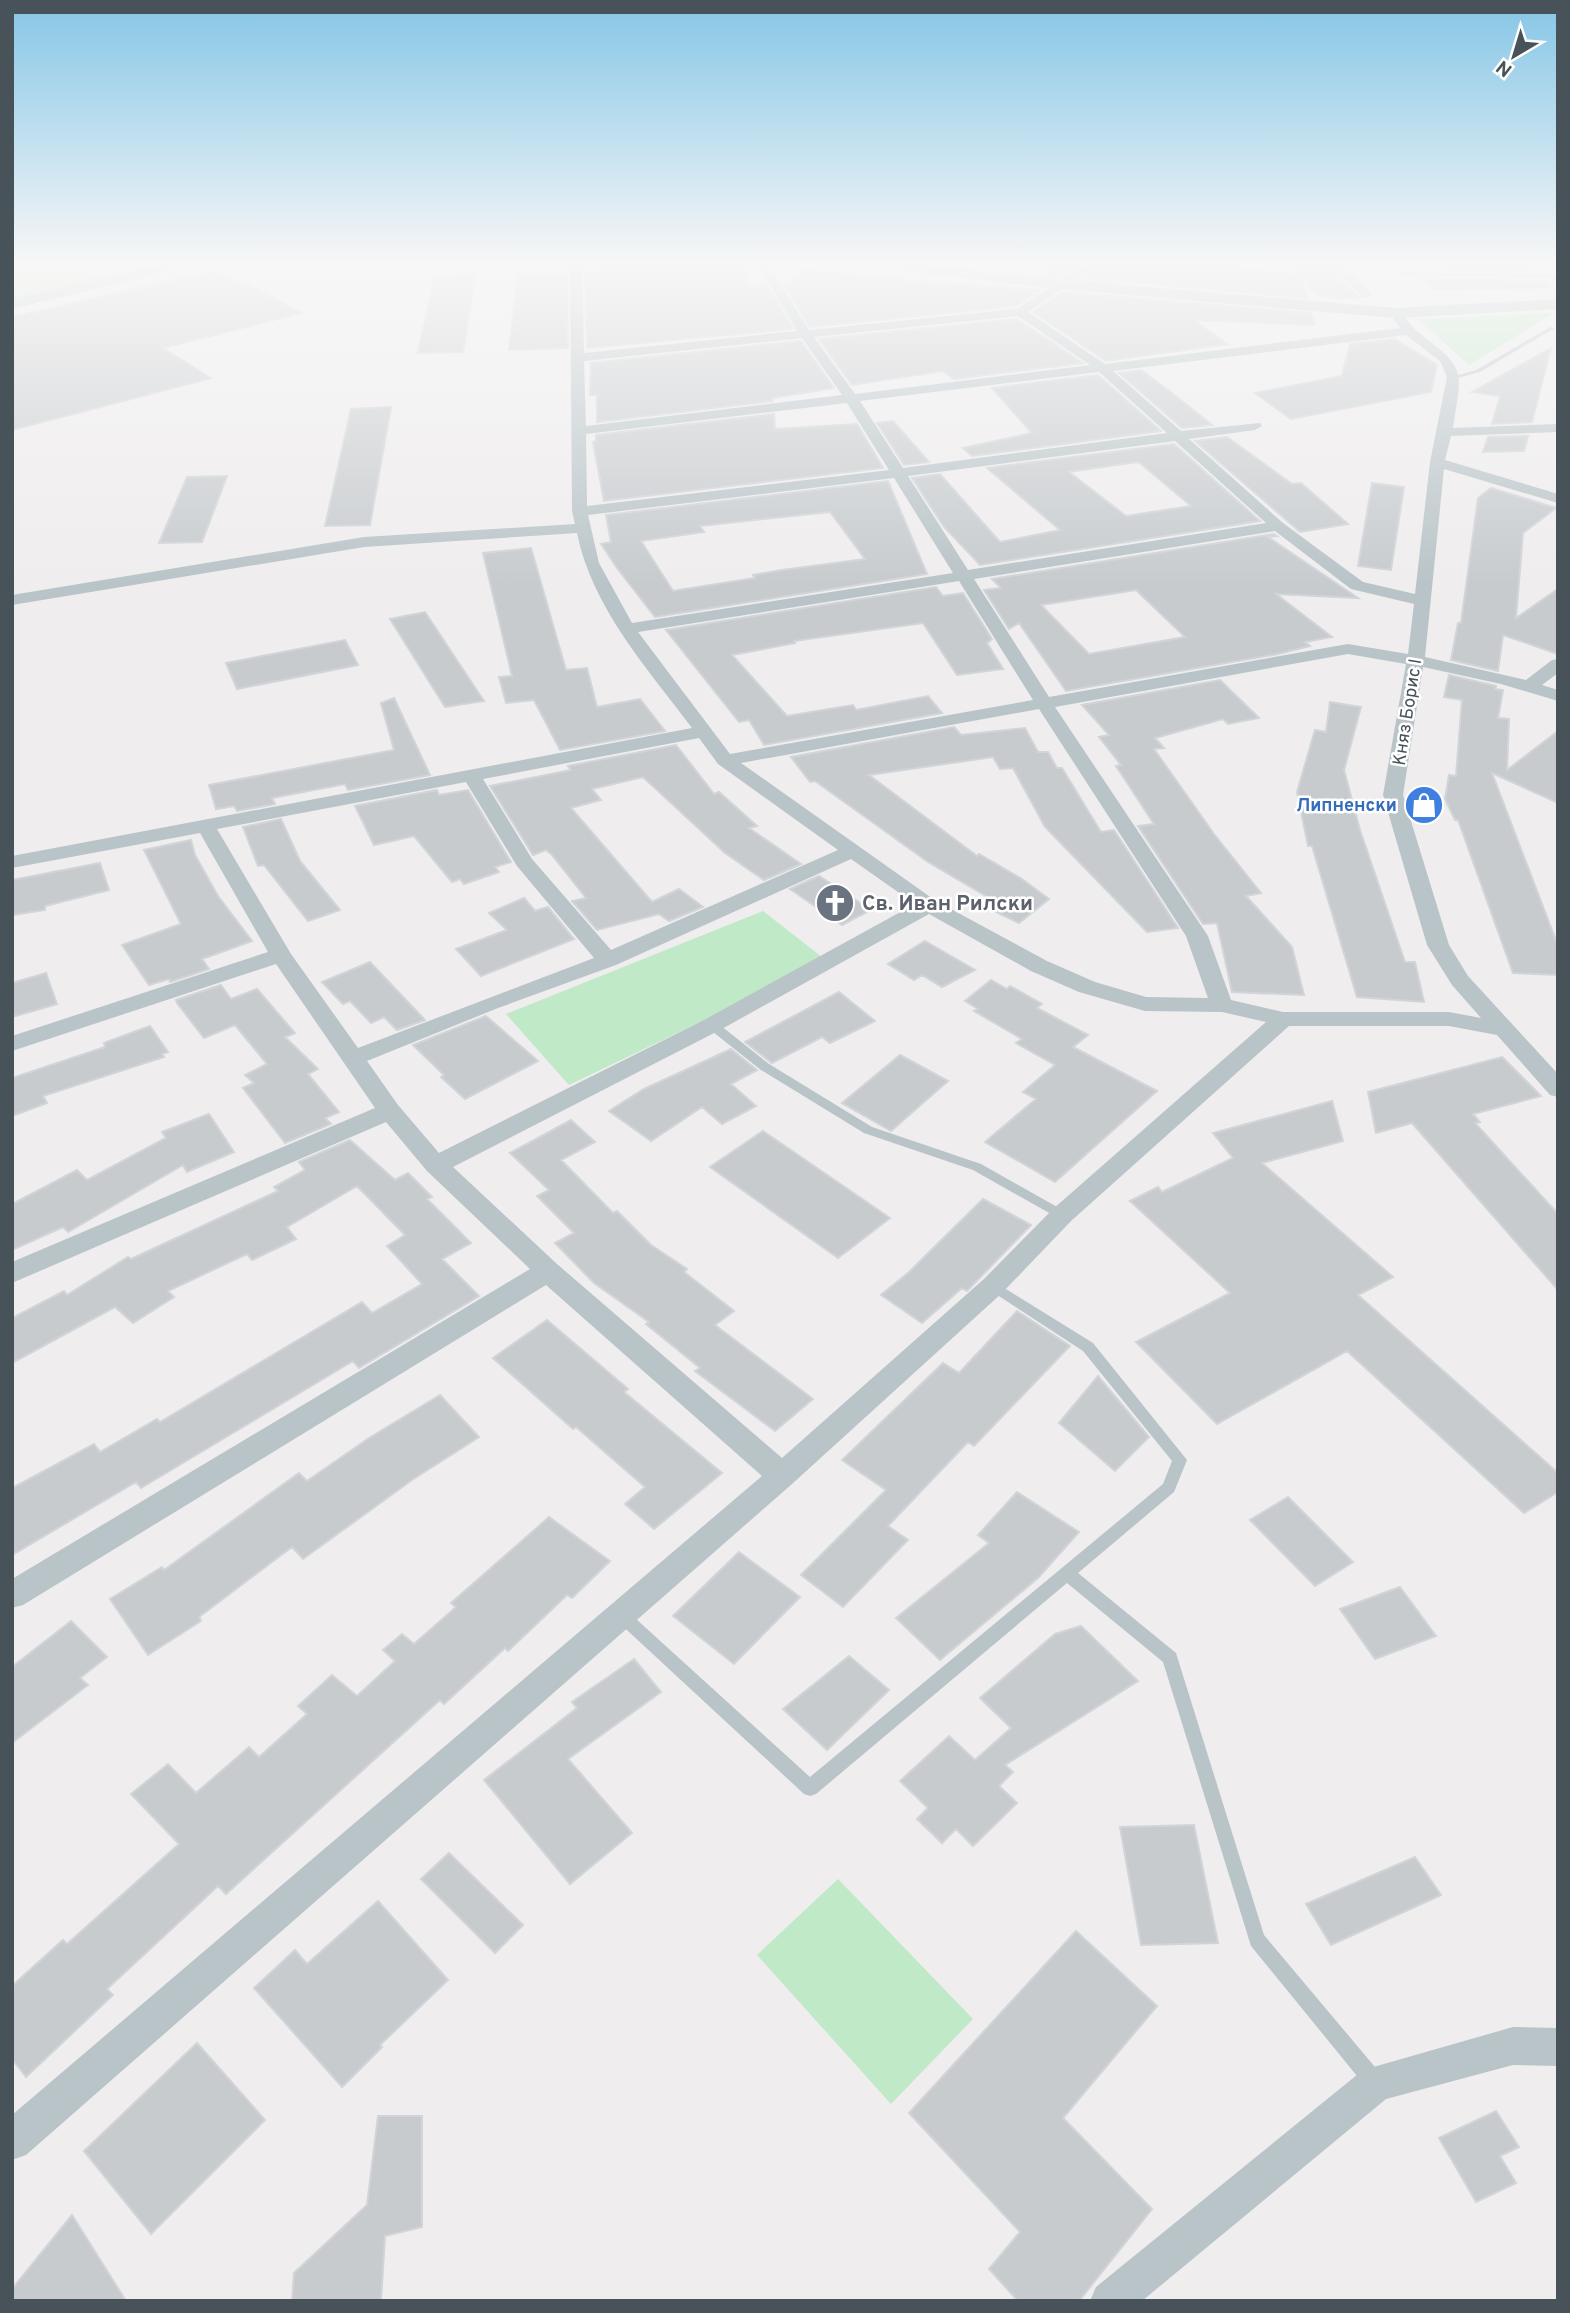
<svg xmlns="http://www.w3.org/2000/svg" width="1570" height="2313" font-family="Overpass,sans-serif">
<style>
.green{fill:#bfe9c7}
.building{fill:#c7cbce;stroke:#d1d4d8;stroke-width:2;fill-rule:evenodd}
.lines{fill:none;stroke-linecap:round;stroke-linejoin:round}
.service{fill:#b9c4c8;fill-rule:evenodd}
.minor{fill:#b9c4c8;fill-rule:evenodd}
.tertiary{fill:#b9c4c8;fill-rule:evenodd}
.labels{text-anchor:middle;stroke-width:5;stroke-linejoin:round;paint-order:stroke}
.far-street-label{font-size:18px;fill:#475358;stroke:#fff}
.far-shop-label{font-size:18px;font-weight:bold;fill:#366cbe;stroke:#fff;text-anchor:end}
.worship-label{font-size:21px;font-weight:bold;fill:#5b616d;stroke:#fff;text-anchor:start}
</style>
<rect width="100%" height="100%" fill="#efeded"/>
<path class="green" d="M 175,266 L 12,303 L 12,268 Z
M 1554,313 L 1469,365 L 1418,319 Z
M 763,911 L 827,961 L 569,1085 L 506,1014 Z
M 838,1879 L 973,2019 L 891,2104 L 757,1955 Z"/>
<path class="building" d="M 748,261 L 748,287 L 767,285 L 793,329 L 587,348 L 585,271 L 599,271 L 599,263 Z
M 1051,261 L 1084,261 L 1061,277 L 1043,275 L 1051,269 Z
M 1106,261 L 1176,261 L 1296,273 L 1285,261 L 1322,261 L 1360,299 L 1319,296 L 1301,278 L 1307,298 L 1082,278 Z
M 1403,261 L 1521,261 L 1533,271 L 1412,270 Z
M 801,268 L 913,281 L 1041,290 L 1016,306 L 810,327 L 783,284 L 790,283 Z
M 215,270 L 243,285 L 245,282 L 301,313 L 163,348 L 211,378 L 12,430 L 12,317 Z
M 567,272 L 568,348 L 509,350 L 518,273 Z
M 476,274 L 463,352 L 418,353 L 435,275 Z
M 1422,278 L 1545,281 L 1554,288 L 1435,290 Z
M 1062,292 L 1311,313 L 1315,325 L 1194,320 L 1227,344 L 1106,361 L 1033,312 Z
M 1017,319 L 1083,363 L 954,379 L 943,371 L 852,385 L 819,339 Z
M 1395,339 L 1437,365 L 1431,392 L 1291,419 L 1255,393 L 1342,376 L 1350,344 Z
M 801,341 L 834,388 L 772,398 L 772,401 L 597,422 L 597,395 L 590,395 L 591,363 Z
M 1551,348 L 1532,422 L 1492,424 L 1500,396 L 1472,392 Z
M 1141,370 L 1172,393 L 1212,425 L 1182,428 L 1119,373 Z
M 1098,375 L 1161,431 L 972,456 L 963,448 L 1032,433 L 992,388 Z
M 391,407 L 370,525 L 325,526 L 351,409 Z
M 774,414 L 775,429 L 857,424 L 883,468 L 604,501 L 593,442 L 596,441 L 596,435 Z
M 893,421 L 929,462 L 904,465 L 877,423 Z
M 1528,436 L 1524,451 L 1483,452 L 1488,437 Z
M 1227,437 L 1292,484 L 1301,483 L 1348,524 L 1300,532 L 1195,441 Z
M 1174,444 L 1260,521 L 980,565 L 944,527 L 912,478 L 940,474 L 1000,542 L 1060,530 L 987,468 ZM 1137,462 L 1140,463 L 1191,506 L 1126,516 L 1069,472 Z
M 227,476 L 202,542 L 159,543 L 187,477 Z
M 888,481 L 927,574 L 655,617 L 617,568 L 601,544 L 611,542 L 606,515 ZM 830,512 L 865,559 L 782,570 L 753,575 L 755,578 L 673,591 L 641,541 L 704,532 L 700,526 Z
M 1372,483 L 1404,487 L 1391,570 L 1358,566 Z
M 1491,488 L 1556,508 L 1523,533 L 1516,618 L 1558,589 L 1558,654 L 1503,635 L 1498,671 L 1451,660 L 1458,623 L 1461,623 L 1478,498 Z
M 1274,534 L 1277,536 L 1268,537 L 1358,598 L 1276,594 L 1332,637 L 1305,642 L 1310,646 L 1278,654 L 1066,691 L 1019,623 L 1009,629 L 984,590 L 1001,588 L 992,579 ZM 1136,590 L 1185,637 L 1089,654 L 1041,605 Z
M 531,548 L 566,670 L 587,668 L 597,707 L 640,699 L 665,731 L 560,750 L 534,700 L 506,703 L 499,677 L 512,676 L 483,553 Z
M 936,587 L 943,596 L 963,593 L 992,639 L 987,643 L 1003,669 L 957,675 L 923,623 L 794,641 L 795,643 L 732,655 L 787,716 L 853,705 L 856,710 L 928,696 L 942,713 L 764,745 L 749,720 L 739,722 L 666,630 Z
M 425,612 L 474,686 L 484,701 L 445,707 L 390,619 Z
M 345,640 L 358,665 L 237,689 L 226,663 Z
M 1449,675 L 1496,686 L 1495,689 L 1503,690 L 1498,718 L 1509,719 L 1507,770 L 1558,731 L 1558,803 L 1492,773 L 1558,946 L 1558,975 L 1513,973 L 1458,820 L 1455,820 L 1445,799 L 1449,775 L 1456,776 L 1462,700 L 1444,697 Z
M 1220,680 L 1259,718 L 1228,724 L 1223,719 L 1155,738 L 1164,748 L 1154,749 L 1214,834 L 1261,893 L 1246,896 L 1292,947 L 1304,995 L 1232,992 L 1217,923 L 1203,924 L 1138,826 L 1154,824 L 1116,766 L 1121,765 L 1099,737 L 1109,735 L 1082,705 Z
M 394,698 L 430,775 L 348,790 L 345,784 L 272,798 L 275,804 L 237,811 L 234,806 L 216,809 L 209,785 L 394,750 L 381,703 Z
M 1330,702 L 1361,707 L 1344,770 L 1360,830 L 1405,962 L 1415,962 L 1424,1002 L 1357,997 L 1312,846 L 1308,846 L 1297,792 L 1315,730 L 1326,732 Z
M 954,727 L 961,735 L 1025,728 L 1038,752 L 1048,752 L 1057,768 L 1062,768 L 1101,832 L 1114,830 L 1178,928 L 1147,932 L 1045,827 L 1013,768 L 1000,769 L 993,757 L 869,775 L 977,856 L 979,854 L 1022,879 L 1049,899 L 1019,923 L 988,908 L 996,902 L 928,862 L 815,781 L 810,782 L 791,757 Z
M 676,745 L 714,794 L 719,792 L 757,826 L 749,828 L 801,864 L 764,880 L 725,853 L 643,777 L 592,789 L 601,800 L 571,808 L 652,902 L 679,889 L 703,907 L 669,921 L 659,914 L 597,930 L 572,901 L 586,898 L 552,855 L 546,850 L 533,855 L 490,786 L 571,770 L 568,766 Z
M 437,790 L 439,795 L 468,790 L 511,862 L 495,867 L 499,872 L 464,884 L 460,879 L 452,882 L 414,836 L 374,845 L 355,806 Z
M 281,819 L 300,861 L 340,910 L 308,921 L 264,865 L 258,866 L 243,827 Z
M 191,840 L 195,855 L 218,896 L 252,941 L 202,959 L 209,969 L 170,982 L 169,979 L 149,985 L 122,945 L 181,924 L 144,850 Z
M 100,863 L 109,890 L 45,906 L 45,910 L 12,915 L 12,880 Z
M 819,876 L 827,881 L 871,910 L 842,925 L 790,889 Z
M 524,898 L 535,911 L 548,907 L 574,939 L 481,976 L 456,949 L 507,930 L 489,913 Z
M 925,941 L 975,970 L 942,987 L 922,975 L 914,980 L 888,964 Z
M 370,962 L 425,1020 L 397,1030 L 384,1017 L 371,1023 L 350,1001 L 343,1004 L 322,982 Z
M 46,973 L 57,1004 L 12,1017 L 12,983 Z
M 991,980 L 1007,989 L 1010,986 L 1042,1004 L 1037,1008 L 1088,1035 L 1073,1047 L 1157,1091 L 1055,1182 L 985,1142 L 1036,1099 L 1023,1092 L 1055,1065 L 1016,1043 L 1022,1039 L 974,1011 L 978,1009 L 965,1001 Z
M 221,985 L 231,999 L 257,989 L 295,1033 L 285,1037 L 318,1069 L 308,1074 L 339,1112 L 325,1118 L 331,1124 L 285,1143 L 243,1088 L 254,1083 L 245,1075 L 267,1064 L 235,1025 L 204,1038 L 177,1003 L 176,1000 Z
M 839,992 L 875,1021 L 830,1043 L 822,1037 L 772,1063 L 745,1042 Z
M 486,1016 L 538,1061 L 465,1099 L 441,1077 L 444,1075 L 413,1045 Z
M 150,1026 L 168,1052 L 162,1054 L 164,1057 L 43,1096 L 47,1103 L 12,1116 L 12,1078 L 105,1047 L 104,1043 Z
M 731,1049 L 757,1070 L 731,1084 L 756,1106 L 722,1124 L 702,1107 L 651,1141 L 609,1111 L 644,1089 Z
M 900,1055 L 948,1081 L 891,1131 L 842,1103 Z
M 1502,1057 L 1541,1096 L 1473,1114 L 1480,1122 L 1475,1123 L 1558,1214 L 1558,1290 L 1412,1123 L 1376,1133 L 1368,1092 Z
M 1332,1101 L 1343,1141 L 1262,1163 L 1393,1277 L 1358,1295 L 1558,1473 L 1558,1492 L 1524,1513 L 1347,1351 L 1217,1424 L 1136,1342 L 1230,1293 L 1130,1201 L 1158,1187 L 1162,1192 L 1233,1158 L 1213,1133 Z
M 209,1114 L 234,1152 L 187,1172 L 183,1165 L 68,1232 L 63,1227 L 12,1250 L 12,1204 L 77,1170 L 87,1180 L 166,1138 L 162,1132 Z
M 571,1120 L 595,1142 L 561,1160 L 613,1213 L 617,1211 L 651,1245 L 687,1269 L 684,1272 L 734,1311 L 715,1325 L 813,1399 L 775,1431 L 695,1371 L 700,1368 L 646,1324 L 649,1322 L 594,1283 L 555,1243 L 574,1233 L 537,1196 L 549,1190 L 510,1153 Z
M 763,1131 L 890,1218 L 838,1258 L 710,1167 Z
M 350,1140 L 395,1180 L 408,1173 L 432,1197 L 427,1199 L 471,1243 L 442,1259 L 479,1296 L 359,1368 L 353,1361 L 141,1488 L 136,1482 L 12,1555 L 12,1488 L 94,1444 L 100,1452 L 157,1419 L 160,1422 L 362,1302 L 372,1313 L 422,1284 L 387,1246 L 405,1235 L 357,1186 L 287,1227 L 296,1239 L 252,1260 L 247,1254 L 168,1291 L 174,1297 L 133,1323 L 115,1307 L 12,1363 L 12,1318 L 64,1291 L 67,1295 L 128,1257 L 131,1259 L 278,1191 L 274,1187 L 305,1170 L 299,1162 Z
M 983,1199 L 1031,1225 L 967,1291 L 962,1288 L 922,1323 L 881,1295 L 909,1272 Z
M 1017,1311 L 1070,1346 L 974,1446 L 968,1442 L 888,1526 L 908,1540 L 843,1607 L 801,1575 L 886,1490 L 842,1460 L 943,1363 L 959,1373 Z
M 547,1320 L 628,1389 L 624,1392 L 722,1473 L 654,1529 L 625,1504 L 645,1487 L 576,1427 L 573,1429 L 493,1358 Z
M 1098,1376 L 1149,1437 L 1115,1471 L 1059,1423 Z
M 440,1395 L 479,1437 L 412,1480 L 303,1559 L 292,1547 L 199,1617 L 201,1621 L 148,1655 L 110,1599 L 162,1567 L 164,1570 L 299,1473 L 307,1481 L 369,1438 Z
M 1017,1492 L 1079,1532 L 1038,1578 L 940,1660 L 896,1618 L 989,1543 L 978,1535 Z
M 1288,1497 L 1353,1562 L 1315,1586 L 1250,1520 Z
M 549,1517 L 610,1561 L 572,1598 L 567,1595 L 508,1651 L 505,1648 L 444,1704 L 440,1700 L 226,1894 L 218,1886 L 107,1989 L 113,1995 L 26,2077 L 12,2059 L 12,1986 L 63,1940 L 67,1944 L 179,1844 L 131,1794 L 168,1764 L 196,1793 L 249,1747 L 259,1757 L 307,1714 L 298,1706 L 332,1675 L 357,1696 L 395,1661 L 383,1650 L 402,1634 L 414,1644 L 456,1607 L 451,1603 Z
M 739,1552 L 800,1597 L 734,1664 L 673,1616 Z
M 1400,1587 L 1436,1636 L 1375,1659 L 1340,1609 Z
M 71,1621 L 107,1657 L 80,1678 L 88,1685 L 12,1743 L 12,1667 Z
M 1081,1626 L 1138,1681 L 1005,1765 L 1013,1772 L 999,1786 L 1017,1803 L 973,1846 L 956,1829 L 942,1843 L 917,1819 L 928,1808 L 900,1781 L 949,1736 L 975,1760 L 1011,1728 L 980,1698 L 1055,1634 Z
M 849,1656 L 889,1690 L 827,1750 L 783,1709 Z
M 634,1659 L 661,1692 L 568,1759 L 632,1833 L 570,1884 L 484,1780 L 577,1708 L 572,1702 Z
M 1194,1825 L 1218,1943 L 1141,1945 L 1120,1827 Z
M 449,1853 L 523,1925 L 495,1953 L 421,1879 Z
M 1415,1857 L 1441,1895 L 1331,1945 L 1306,1904 Z
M 378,1901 L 448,1980 L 380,2045 L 382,2047 L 342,2087 L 254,1988 L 295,1950 L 307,1964 Z
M 1076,1931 L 1157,2006 L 1063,2118 L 1152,2209 L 1079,2301 L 1018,2301 L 989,2269 L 1020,2232 L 909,2113 Z
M 197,2043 L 265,2120 L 151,2234 L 84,2151 Z
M 1496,2111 L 1519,2147 L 1500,2156 L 1516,2183 L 1476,2202 L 1439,2138 Z
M 378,2116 L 422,2116 L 422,2227 L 385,2236 L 381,2301 L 292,2301 L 294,2273 L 367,2205 Z
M 72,2215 L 126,2301 L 12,2301 L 12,2289 Z"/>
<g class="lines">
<path class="service" d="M 1399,272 L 1549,274 L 1558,277 L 1558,281 L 1548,278 L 1401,275 Z
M 1550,327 L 1555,328 L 1480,372 L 1454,379 L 1451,377 L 1476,370 Z
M 712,1021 L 716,1022 L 769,1064 L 872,1127 L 981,1164 L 1066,1212 L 1068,1215 L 1062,1220 L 1058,1218 L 973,1170 L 864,1133 L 761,1070 L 708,1028 L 706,1025 Z
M 993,1281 L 1093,1343 L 1187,1460 L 1174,1492 L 1078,1573 L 1176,1653 L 1264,1935 L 1380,2073 L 1382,2080 L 1380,2087 L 1373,2089 L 1366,2087 L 1251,1946 L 1163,1662 L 1067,1583 L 816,1794 L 810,1796 L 804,1794 L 615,1619 L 612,1614 L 615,1609 L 620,1607 L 625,1609 L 810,1777 L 1163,1484 L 1172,1461 L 1083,1351 L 988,1289 L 986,1286 L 988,1283 Z"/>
<path class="minor" d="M 570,261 L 582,261 L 584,353 L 797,331 L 756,261 L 766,261 L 809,330 L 1017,309 L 1089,261 L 1103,261 L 1028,312 L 1105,364 L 1400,328 L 1389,313 L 1395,309 C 1405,313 1409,325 1418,332 C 1467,370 1462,368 1453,428 L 1558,424 L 1558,432 L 1451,436 L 1445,460 L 1558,494 L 1558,503 L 1444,469 L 1425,657 L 1526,680 L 1552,660 L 1558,659 L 1558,673 L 1542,685 L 1558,690 L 1558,701 L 1501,684 L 1423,667 L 1403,795 L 1449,945 L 1468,976 L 1558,1074 L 1558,1097 L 1550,1095 L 1497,1035 L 1449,1026 L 1289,1026 L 1071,1221 L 1002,1293 L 792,1484 L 26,2155 L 12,2160 L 12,2115 L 762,1476 L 546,1285 L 23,1605 L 12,1608 L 12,1579 L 530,1269 L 427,1171 L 386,1122 L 12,1283 L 12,1262 L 375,1108 L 276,964 L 12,1051 L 12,1036 L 268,952 L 200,833 L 12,868 L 12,856 L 692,728 C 648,669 592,608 577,533 L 364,547 L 12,605 L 12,595 L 364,537 L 575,524 L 572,511 ZM 1018,316 L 1090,365 L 855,394 L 814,337 ZM 1406,335 L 1440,361 L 1447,377 L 1430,462 L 1415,594 L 1363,582 L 1283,523 L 1189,439 L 1255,430 L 1262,426 L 1260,423 L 1181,431 L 1113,371 ZM 802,338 L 842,395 L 586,426 L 584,361 ZM 1099,372 L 1167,433 L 903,468 L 860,401 ZM 847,403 L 889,470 L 587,506 L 586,434 ZM 1175,441 L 1266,523 L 968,570 L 908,476 ZM 894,478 L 953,573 L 632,623 L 599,563 L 588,515 ZM 1275,531 L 1351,589 L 1414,604 L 1408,654 L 1348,644 L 1049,697 L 974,579 ZM 959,581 L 1033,700 L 730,754 L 638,632 ZM 1348,654 L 1406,664 L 1383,795 L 1427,945 L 1452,985 L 1481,1018 L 1449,1012 L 1283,1012 L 1231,1000 L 1208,936 L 1055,707 ZM 1039,709 L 1186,936 L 1208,998 L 1146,997 L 1095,982 L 1047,961 L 936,901 L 741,763 ZM 699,738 L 718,764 L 838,850 L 611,950 L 532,859 L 483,779 ZM 466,782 L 517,866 L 594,958 L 358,1048 L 291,954 L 217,829 ZM 851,859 L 915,904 L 704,1020 L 439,1153 L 398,1105 L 367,1061 L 498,1008 L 616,965 ZM 929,914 L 1031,971 L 1079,992 L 1145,1011 L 1222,1012 L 1266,1022 L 1053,1209 L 984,1279 L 782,1458 L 557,1264 L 453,1167 L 720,1030 Z
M 1325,261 L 1338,261 L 1370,291 L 1370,297 L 1362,297 Z
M 1513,2027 L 1558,2028 L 1558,2066 L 1513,2065 L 1386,2099 L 1142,2301 L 1090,2301 L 1096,2287 L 1363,2070 Z"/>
<path class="tertiary" d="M 172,261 L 200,261 L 198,264 L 12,309 L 12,299 Z
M 846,261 L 897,261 L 1059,279 L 1395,308 L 1558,299 L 1558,309 L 1395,318 L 1059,289 L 853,265 Z"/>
</g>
<linearGradient id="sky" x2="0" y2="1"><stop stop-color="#85c6e6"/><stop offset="0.45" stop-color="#f8f7f7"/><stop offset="1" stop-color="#f8f7f7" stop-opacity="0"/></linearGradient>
<rect width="1570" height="585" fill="url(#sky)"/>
<defs>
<g id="shop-disc" transform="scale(2.0125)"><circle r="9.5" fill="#3f7fe0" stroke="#fff"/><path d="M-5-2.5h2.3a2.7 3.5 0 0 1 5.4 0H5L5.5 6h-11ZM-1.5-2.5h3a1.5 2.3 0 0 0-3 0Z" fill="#fff"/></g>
<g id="church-disc" transform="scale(2.0125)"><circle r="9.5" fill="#6b7280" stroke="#fff"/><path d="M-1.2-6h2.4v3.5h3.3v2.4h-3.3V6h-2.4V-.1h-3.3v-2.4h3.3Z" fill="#fff"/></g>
</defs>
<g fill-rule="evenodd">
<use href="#shop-disc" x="1424" y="805"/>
<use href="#church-disc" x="835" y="903"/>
</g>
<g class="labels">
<g class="far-street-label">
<text transform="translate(1407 712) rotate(-81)" y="6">Княз Борис I</text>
</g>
<g class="far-shop-label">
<text x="1397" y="811">Липненски</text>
</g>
<g class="worship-label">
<text x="862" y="910">Св. Иван Рилски</text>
</g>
</g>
<rect width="1570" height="2313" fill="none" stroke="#475358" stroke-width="28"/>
<g transform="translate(1514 56) rotate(218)" stroke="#ffffff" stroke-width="5" paint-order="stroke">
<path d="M0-5L12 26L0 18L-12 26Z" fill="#475358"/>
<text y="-10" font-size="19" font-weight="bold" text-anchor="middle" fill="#475358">N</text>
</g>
</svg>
